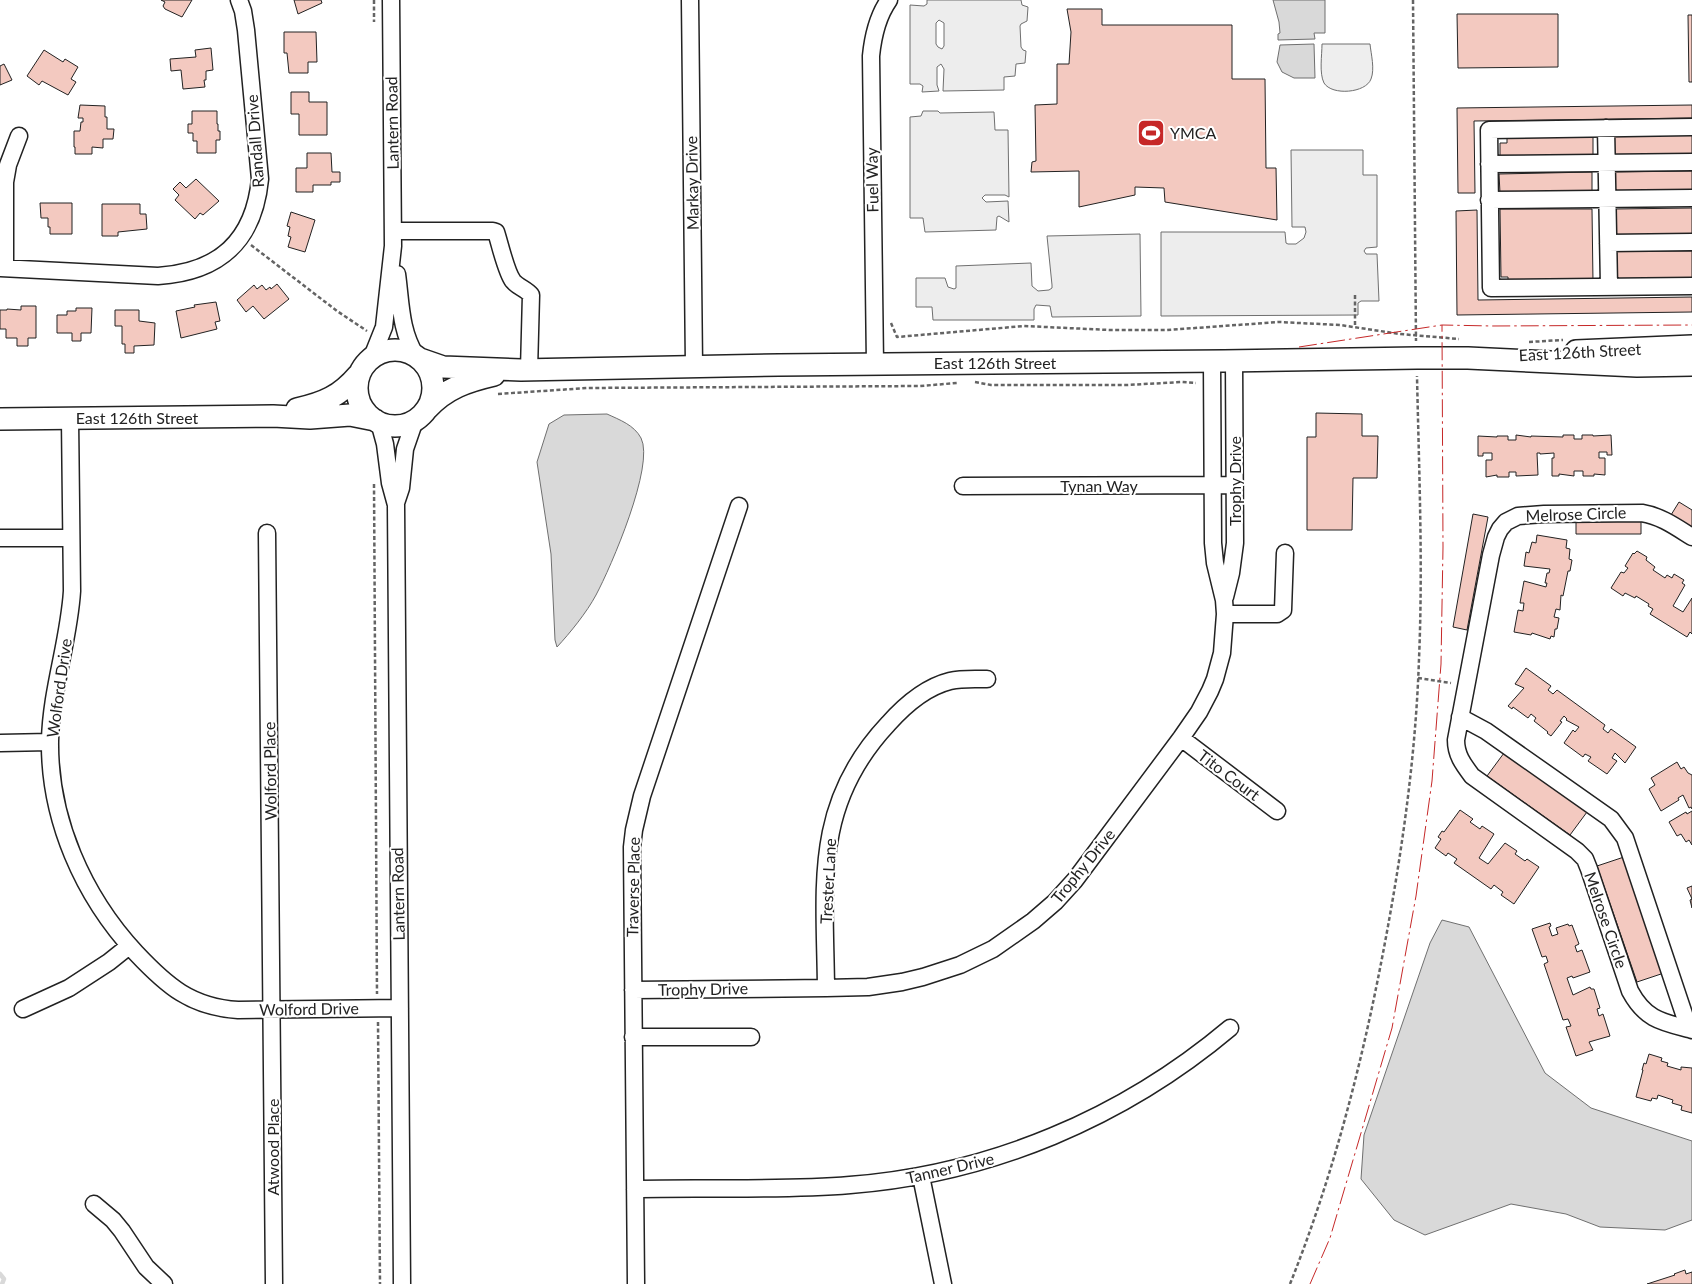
<svg xmlns="http://www.w3.org/2000/svg" width="1692" height="1284" font-family="Lato,sans-serif">
<style>
.green{fill:#eee;stroke:#6f6f6f}
.parking{fill:#ededed;stroke:#6f6f6f;fill-rule:evenodd}
.water{fill:#d9d9d9;stroke:#6f6f6f}
.lines{fill:none;stroke-linecap:round;stroke-linejoin:round}
.stream{stroke:#d9d9d9;stroke-width:4.5}
.building{fill:#f3c9c0;stroke:#222}
.minor-casing{stroke:#222;stroke-width:19}
.major-casing{stroke:#222;stroke-width:24}
.path{stroke:#646464;stroke-width:2.5;stroke-dasharray:4 2.5;stroke-linecap:butt}
.minor{stroke:#fff;stroke-width:16}
.major{stroke:#fff;stroke-width:21}
.power{stroke:#c62828;stroke-width:1;stroke-dasharray:18 4 2.5 4;stroke-linecap:butt}
.labels{text-anchor:middle;stroke-width:4;stroke-linejoin:round;paint-order:stroke}
.street-label{font-size:16px;fill:#222;stroke:#fff}
.poi-label{font-size:16px;fill:#222;stroke:#fff;text-anchor:start}
</style>
<rect width="100%" height="100%" fill="#fff"/>
<path class="green" d="M 1322,44 L 1370,44 C 1371,54 1375,69 1371,79 C 1366,93 1332,96 1324,83 C 1319,73 1322,55 1322,44 Z"/>
<path class="parking" d="M 927,0 L 1021,0 L 1022,5 L 1028,7 L 1027,21 L 1021,24 L 1020,26 L 1021,47 L 1023,50 L 1026,51 L 1025,63 L 1016,64 L 1015,76 L 1004,77 L 1004,90 L 943,91 L 944,69 L 941,64 L 937,67 L 937,85 L 939,91 L 922,92 L 923,86 L 920,84 L 910,84 L 910,5 L 924,6 L 927,4 ZM 939,20 L 944,23 L 944,46 L 942,49 L 938,47 L 936,44 L 936,23 Z
M 923,111 L 938,111 L 940,113 L 994,112 L 995,130 L 1008,130 L 1009,197 L 1005,195 L 985,195 L 982,198 L 986,202 L 1008,201 L 1009,222 L 999,216 L 997,217 L 996,230 L 925,232 L 923,218 L 910,218 L 910,117 L 921,116 Z
M 1291,150 L 1363,150 L 1363,175 L 1377,175 L 1377,247 L 1366,248 L 1364,251 L 1366,254 L 1377,254 L 1379,301 L 1361,301 L 1358,303 L 1358,315 L 1161,316 L 1161,232 L 1285,232 L 1286,243 L 1288,244 L 1296,244 L 1304,238 L 1306,232 L 1305,227 L 1292,227 Z
M 1140,234 L 1141,316 L 1052,317 L 1050,306 L 1036,305 L 1034,309 L 1034,320 L 933,320 L 932,307 L 916,307 L 916,278 L 945,278 L 948,287 L 954,289 L 956,288 L 956,266 L 1031,263 L 1032,286 L 1038,291 L 1049,290 L 1052,288 L 1052,285 L 1047,236 Z"/>
<path class="water" d="M 1273,0 L 1325,0 L 1325,33 L 1314,33 L 1315,39 L 1278,40 L 1278,34 L 1280,33 L 1279,22 Z
M 1314,44 L 1315,78 L 1294,78 L 1282,72 L 1277,62 L 1280,45 Z
M 607,414 C 620,420 634,425 641,438 C 655,465 611,567 596,595 C 587,612 570,633 557,647 L 555,640 L 551,554 L 537,462 L 549,424 L 564,415 Z
M 1442,920 L 1469,927 L 1545,1073 L 1591,1108 L 1692,1141 L 1692,1220 L 1665,1230 L 1600,1227 L 1566,1214 L 1511,1204 L 1425,1235 L 1394,1220 L 1361,1179 L 1364,1135 L 1430,943 Z"/>
<g class="lines">
<path class="stream" d="M 0,1274 L 4,1279 L 2,1284"/>
</g>
<path class="building" d="M 161,0 L 192,0 L 182,17 L 165,9 L 163,6 L 165,2 Z
M 294,0 L 321,0 L 322,3 L 298,14 Z
M 1067,9 L 1102,9 L 1102,25 L 1232,25 L 1232,79 L 1265,79 L 1266,168 L 1276,168 L 1277,220 L 1165,202 L 1164,188 L 1135,187 L 1135,195 L 1079,207 L 1079,171 L 1031,172 L 1032,162 L 1036,161 L 1035,105 L 1057,104 L 1057,64 L 1069,64 L 1071,32 Z
M 1457,14 L 1558,14 L 1558,67 L 1458,68 Z
M 1688,15 L 1692,15 L 1692,82 L 1689,82 Z
M 284,32 L 316,32 L 317,62 L 308,62 L 308,73 L 289,73 L 287,53 L 284,53 Z
M 211,48 L 213,70 L 206,71 L 206,80 L 204,80 L 205,87 L 183,89 L 181,70 L 171,71 L 170,59 L 196,57 L 195,50 Z
M 44,50 L 63,62 L 65,59 L 78,67 L 71,79 L 76,82 L 68,95 L 42,81 L 39,85 L 27,76 Z
M 4,64 L 12,80 L 0,85 L 0,66 Z
M 291,92 L 309,92 L 309,102 L 327,102 L 327,135 L 299,135 L 299,114 L 291,114 Z
M 80,105 L 105,106 L 105,117 L 107,117 L 107,129 L 114,129 L 113,139 L 103,139 L 103,148 L 92,147 L 92,154 L 75,154 L 75,147 L 74,147 L 74,131 L 80,131 L 81,122 L 83,122 L 83,118 L 78,118 Z
M 1692,105 L 1692,118 L 1474,121 L 1475,193 L 1458,193 L 1457,108 Z
M 192,111 L 217,111 L 217,124 L 218,124 L 218,131 L 220,131 L 220,140 L 216,140 L 216,153 L 197,153 L 197,141 L 193,141 L 193,133 L 188,133 L 188,124 L 192,124 Z
M 1692,134 L 1692,155 L 1613,155 L 1612,135 Z
M 1593,135 L 1593,156 L 1500,157 L 1500,143 L 1507,143 L 1507,136 Z
M 307,153 L 331,153 L 332,172 L 340,172 L 340,182 L 331,182 L 331,185 L 313,185 L 313,192 L 296,192 L 296,168 L 307,168 Z
M 1692,171 L 1692,191 L 1614,192 L 1614,172 Z
M 1592,172 L 1592,192 L 1500,193 L 1499,174 Z
M 196,179 L 219,201 L 203,215 L 200,213 L 195,219 L 175,200 L 179,195 L 173,189 L 180,182 L 186,188 Z
M 40,203 L 72,203 L 72,234 L 50,234 L 50,227 L 48,227 L 48,218 L 41,218 Z
M 102,204 L 140,204 L 140,214 L 146,214 L 147,229 L 118,232 L 118,236 L 102,236 Z
M 1692,208 L 1692,235 L 1614,235 L 1615,209 Z
M 1500,209 L 1592,209 L 1593,282 L 1508,283 L 1508,277 L 1501,277 Z
M 1477,210 L 1478,300 L 1692,297 L 1692,312 L 1457,315 L 1456,211 Z
M 291,212 L 315,220 L 305,252 L 288,247 L 291,237 L 288,236 L 290,227 L 287,226 Z
M 1616,251 L 1692,251 L 1692,280 L 1616,281 Z
M 277,284 L 289,299 L 264,319 L 253,306 L 246,312 L 237,300 L 254,285 L 257,289 L 262,285 L 266,290 L 270,287 L 271,289 Z
M 216,302 L 220,321 L 215,322 L 217,329 L 181,338 L 176,311 L 195,307 L 194,305 Z
M 21,306 L 36,306 L 36,338 L 28,338 L 28,346 L 17,346 L 17,338 L 6,338 L 6,329 L 0,329 L 0,310 L 7,310 L 7,309 L 21,310 Z
M 76,308 L 92,308 L 91,333 L 81,333 L 81,341 L 72,341 L 72,333 L 57,333 L 57,315 L 67,315 L 67,311 L 76,311 Z
M 115,310 L 139,310 L 139,321 L 155,323 L 154,345 L 134,346 L 134,353 L 125,353 L 125,344 L 122,344 L 122,326 L 115,326 Z
M 1316,413 L 1362,414 L 1362,436 L 1378,436 L 1377,478 L 1353,478 L 1352,530 L 1307,530 L 1307,437 L 1316,437 Z
M 1516,435 L 1531,437 L 1531,436 L 1563,437 L 1563,435 L 1574,435 L 1574,439 L 1582,439 L 1582,435 L 1593,435 L 1593,436 L 1611,435 L 1612,455 L 1607,455 L 1607,452 L 1599,452 L 1599,458 L 1605,458 L 1605,475 L 1594,474 L 1594,476 L 1583,476 L 1583,471 L 1574,471 L 1574,476 L 1559,474 L 1559,476 L 1552,476 L 1552,458 L 1554,458 L 1554,453 L 1540,454 L 1540,453 L 1537,453 L 1538,475 L 1516,476 L 1516,472 L 1509,472 L 1509,477 L 1497,477 L 1497,475 L 1486,477 L 1486,460 L 1492,460 L 1492,453 L 1483,453 L 1483,456 L 1478,456 L 1478,436 L 1497,437 L 1497,436 L 1508,436 L 1508,440 L 1516,440 Z
M 1679,502 L 1692,510 L 1692,528 L 1671,515 Z
M 1473,514 L 1488,517 L 1467,630 L 1453,627 Z
M 1641,518 L 1641,534 L 1576,534 L 1576,519 Z
M 1537,535 L 1567,540 L 1566,548 L 1570,549 L 1569,559 L 1572,560 L 1570,571 L 1568,571 L 1563,596 L 1561,595 L 1560,610 L 1556,609 L 1554,617 L 1559,618 L 1557,629 L 1555,629 L 1554,637 L 1551,636 L 1550,639 L 1532,633 L 1531,635 L 1514,632 L 1518,610 L 1523,611 L 1524,603 L 1520,603 L 1524,581 L 1546,587 L 1547,583 L 1545,583 L 1547,573 L 1549,573 L 1550,569 L 1524,566 L 1526,552 L 1529,553 L 1532,542 L 1536,543 Z
M 1637,551 L 1647,557 L 1646,560 L 1655,567 L 1653,570 L 1665,578 L 1667,575 L 1672,578 L 1674,574 L 1684,580 L 1682,583 L 1685,585 L 1673,606 L 1683,612 L 1692,598 L 1692,634 L 1690,632 L 1687,637 L 1650,614 L 1653,609 L 1648,606 L 1649,604 L 1636,596 L 1635,598 L 1625,593 L 1623,596 L 1611,588 L 1621,572 L 1624,573 L 1628,568 L 1625,566 L 1633,553 L 1634,554 Z
M 1526,668 L 1551,686 L 1548,690 L 1553,694 L 1557,690 L 1605,725 L 1603,729 L 1608,733 L 1611,729 L 1636,747 L 1625,763 L 1615,753 L 1612,758 L 1617,761 L 1607,774 L 1588,761 L 1591,757 L 1585,754 L 1583,757 L 1564,743 L 1573,730 L 1575,732 L 1579,727 L 1566,720 L 1567,719 L 1564,716 L 1560,721 L 1562,722 L 1551,736 L 1547,733 L 1548,732 L 1534,721 L 1536,718 L 1531,714 L 1528,718 L 1513,707 L 1512,709 L 1508,706 L 1524,688 L 1515,684 Z
M 1504,753 L 1587,812 L 1570,835 L 1487,776 Z
M 1677,762 L 1681,769 L 1684,767 L 1688,773 L 1692,775 L 1692,809 L 1691,807 L 1689,808 L 1683,795 L 1678,798 L 1679,800 L 1661,811 L 1649,789 L 1655,785 L 1651,778 Z
M 1460,810 L 1473,819 L 1470,822 L 1480,829 L 1482,826 L 1494,834 L 1479,858 L 1488,864 L 1505,843 L 1517,851 L 1515,854 L 1525,861 L 1527,859 L 1539,867 L 1514,904 L 1501,895 L 1503,892 L 1494,885 L 1491,889 L 1454,863 L 1457,859 L 1448,853 L 1446,856 L 1435,848 L 1441,839 L 1438,837 L 1442,831 L 1444,832 Z
M 1692,811 L 1692,845 L 1689,840 L 1686,842 L 1681,834 L 1677,836 L 1669,822 L 1686,812 L 1687,814 Z
M 1624,857 L 1664,973 L 1637,982 L 1597,866 Z
M 1692,886 L 1692,908 L 1690,900 L 1692,899 L 1687,888 Z
M 1550,923 L 1551,926 L 1549,927 L 1552,936 L 1558,934 L 1556,928 L 1568,924 L 1569,926 L 1572,925 L 1579,944 L 1575,946 L 1577,952 L 1582,950 L 1590,972 L 1573,978 L 1572,976 L 1567,978 L 1573,995 L 1590,987 L 1591,989 L 1594,989 L 1600,1008 L 1597,1009 L 1599,1016 L 1603,1014 L 1610,1036 L 1589,1042 L 1593,1050 L 1576,1056 L 1566,1027 L 1571,1026 L 1568,1019 L 1563,1020 L 1544,964 L 1548,962 L 1546,956 L 1542,957 L 1532,929 Z
M 1649,1054 L 1662,1058 L 1661,1061 L 1668,1063 L 1667,1066 L 1681,1070 L 1681,1067 L 1692,1068 L 1692,1113 L 1681,1110 L 1682,1106 L 1672,1103 L 1673,1100 L 1658,1095 L 1657,1099 L 1652,1098 L 1651,1101 L 1636,1097 L 1643,1070 L 1642,1070 L 1644,1063 L 1646,1064 Z
M 1685,1270 L 1686,1274 L 1692,1272 L 1692,1284 L 1647,1284 L 1675,1275 L 1674,1274 Z"/>
<g class="lines">
<g class="minor-casing">
<path id="minor" d="M 690,0 L 694,366
M 1692,127 L 1489,130 L 1491,288 L 1692,286
M 1606,128 L 1609,286
M 1489,164 L 1692,162
M 1489,200 L 1692,198
M 393,231 L 493,231 L 496,232 C 500,244 506,272 513,281 C 518,287 526,289 531,295 L 529,370
M 1608,243 L 1692,242
M 0,268 L 158,276 C 219,272 254,241 260,179 L 246,30 L 243,11 L 239,0
M 5,268 L 5,182 L 8,165 L 19,136
M 397,274 C 401,303 400,330 416,356
M 367,362 L 374,352 L 384,327 L 393,246 L 391,0
M 875,364 L 871,56 C 873,36 877,17 889,0
M 70,419 L 72,591 C 69,641 51,690 50,741 C 49,819 83,896 136,953 C 167,986 191,1007 238,1010 L 400,1008
M 379,422 L 385,444 L 390,483 L 396,505 L 402,1284
M 963,486 L 1235,485
M 396,503 L 401,488 L 405,449 L 415,420
M 267,533 L 274,1284
M 0,538 L 71,538
M 1225,597 L 1231,573 L 1235,543 L 1234,361
M 1225,614 L 1277,614 L 1283,610 L 1285,553
M 1460,717 L 1486,731 L 1611,819 L 1625,838 L 1689,1029 L 1692,1030
M 1181,738 L 1277,811
M 0,743 L 50,742
M 826,988 C 825,886 812,805 888,724 C 904,706 926,687 950,681 C 962,678 975,679 987,679
M 633,990 L 826,988 L 868,987 L 902,982 L 923,977 L 960,965 L 993,949 L 1033,921 L 1055,902 L 1075,880 L 1181,738 L 1199,712 L 1210,691 L 1215,679 L 1222,653 L 1225,614 L 1224,600 L 1215,563 L 1213,543 L 1212,361
M 23,1009 L 69,988 L 109,962 L 129,946
M 1689,1029 C 1661,1022 1645,1019 1630,991 L 1589,869 L 1585,859 L 1577,851 L 1472,776 C 1463,764 1456,755 1456,740 L 1491,555 L 1496,537 L 1500,529 L 1506,522 L 1518,516 L 1544,514 L 1642,513 C 1661,516 1676,527 1692,537
M 633,1037 L 751,1037
M 921,1176 L 943,1284
M 635,1189 C 706,1187 779,1191 850,1185 C 991,1174 1123,1118 1230,1028
M 94,1204 L 113,1220 L 122,1231 L 146,1267 L 164,1284
M 636,1284 L 632,847 L 634,830 L 642,796 L 739,506"/>
</g>
<g class="major-casing">
<path id="major" d="M357 388a38 38 0 1 1 76 0a38 38 0 1 1-76 0Z
M 1576,351 L 1692,346
M 420,359 L 443,367 L 521,370 L 779,365 L 1224,361 L 1417,358 L 1468,358 L 1637,366 L 1692,365
M 297,409 C 324,403 340,396 358,375
M 427,409 C 446,388 468,381 494,375
M 0,419 L 273,416 L 310,418 L 350,415 L 375,420"/>
</g>
<path class="path" d="M 374,0 L 374,22
M 1413,0 L 1416,341
M 251,245 L 337,311 L 367,331
M 1355,295 L 1355,327
M 891,323 L 897,337 L 1024,326 L 1110,330 L 1167,330 L 1279,322 L 1340,325 L 1400,334 L 1459,339
M 1529,342 L 1563,340
M 975,382 L 991,385 L 1127,385 L 1182,382 L 1196,383
M 498,394 L 587,388 L 920,386 L 957,383
M 374,484 L 377,994
M 1418,678 L 1451,683
M 378,1022 L 380,1284
M 1290,1284 C 1336,1169 1366,1048 1388,926 C 1404,838 1416,749 1419,659 C 1423,565 1419,471 1417,376"/>
<use href="#minor" class="minor"/>
<use href="#major" class="major"/>
<path class="power" d="M 1299,347 L 1442,325
M 1310,1284 L 1330,1238 L 1392,1028 L 1416,896 L 1432,781 L 1441,664 L 1443,547 L 1442,325 L 1492,326 L 1692,325"/>
</g>
<defs>
<g id="stadium-square" transform="scale(1.4375)"><rect x="-9" y="-9" width="18" height="18" rx="4" fill="#c62828" stroke="#fff"/><path d="M0-5a6.5 5 0 1 0 0 10a6.5 5 0 1 0 0-10ZM-3.5-1.8h7v3.6h-7Z" fill="#fff"/></g>
</defs>
<g fill-rule="evenodd">
<use href="#stadium-square" x="1151" y="133"/>
</g>
<g class="labels">
<g class="street-label">
<text transform="translate(392 123) rotate(-91)" y="6">Lantern Road</text>
<text transform="translate(255 141) rotate(-94)" y="6">Randall Drive</text>
<text transform="translate(872 180) rotate(-91)" y="6">Fuel Way</text>
<text transform="translate(692 183) rotate(-91)" y="6">Markay Drive</text>
<text transform="translate(1580 352) rotate(-3)" y="6">East 126th Street</text>
<text x="995" y="369">East 126th Street</text>
<text x="137" y="424">East 126th Street</text>
<text transform="translate(1235 481) rotate(-90)" y="6">Trophy Drive</text>
<text x="1099" y="492">Tynan Way</text>
<text transform="translate(1576 514) rotate(-2)" y="6">Melrose Circle</text>
<text transform="translate(59 688) rotate(-82)" y="6">Wolford Drive</text>
<text transform="translate(270 771) rotate(-91)" y="6">Wolford Place</text>
<text transform="translate(1229 775) rotate(37)" y="6">Tito Court</text>
<text transform="translate(1083 866) rotate(-51)" y="6">Trophy Drive</text>
<text transform="translate(828 881) rotate(-87)" y="6">Trester Lane</text>
<text transform="translate(633 887) rotate(-89)" y="6">Traverse Place</text>
<text transform="translate(398 894) rotate(-91)" y="6">Lantern Road</text>
<text transform="translate(1606 920) rotate(71)" y="6">Melrose Circle</text>
<text transform="translate(703 989) rotate(-1)" y="6">Trophy Drive</text>
<text transform="translate(309 1009) rotate(-1)" y="6">Wolford Drive</text>
<text transform="translate(273 1147) rotate(-90)" y="6">Atwood Place</text>
<text transform="translate(950 1168) rotate(-13)" y="6">Tanner Drive</text>
</g>
<g class="poi-label">
<text x="1170" y="139">YMCA</text>
</g>
</g>
</svg>
